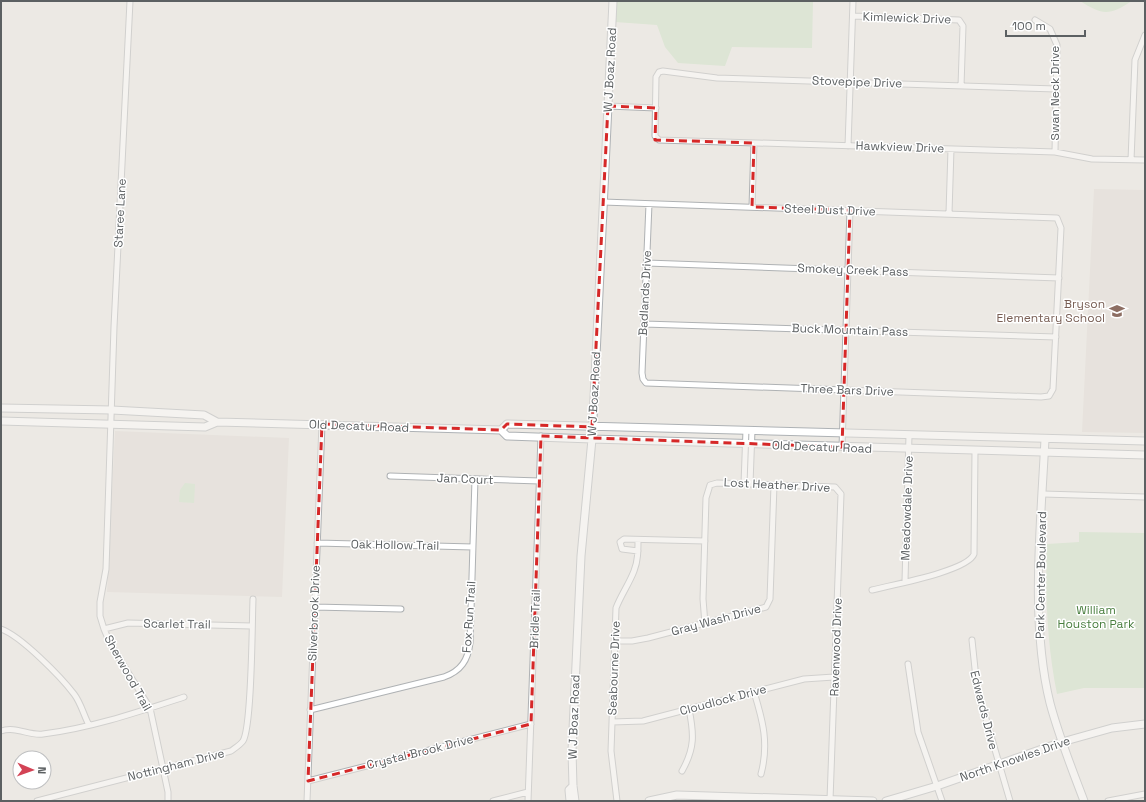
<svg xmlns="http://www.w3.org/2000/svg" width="1146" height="802" font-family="'Space Grotesk',sans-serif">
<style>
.education{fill:#dfdad5}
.green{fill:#c9e1c3}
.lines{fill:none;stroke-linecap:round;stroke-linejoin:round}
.street-casing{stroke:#afb2b4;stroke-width:7}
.secondary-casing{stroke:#aeb2b5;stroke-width:9}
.street{stroke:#fff;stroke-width:5}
.secondary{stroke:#fff;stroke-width:7}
.marked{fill:none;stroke:#d62828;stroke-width:3;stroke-dasharray:8 5;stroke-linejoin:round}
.labels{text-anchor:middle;stroke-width:3;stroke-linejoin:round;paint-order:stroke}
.street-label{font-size:12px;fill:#5c6062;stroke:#fff}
.education-label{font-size:12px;fill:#785e54;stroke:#fff;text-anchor:end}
.park-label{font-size:12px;fill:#497e3f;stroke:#fff}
</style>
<rect width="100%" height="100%" fill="#ece9e4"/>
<path class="education" d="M 1094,189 L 1145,190 L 1145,433 L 1082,432 Z
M 115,431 L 289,438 L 282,597 L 107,592 Z"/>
<path class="green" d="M 616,1 L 813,1 L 812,48 L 732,47 L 725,66 L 678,63 L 665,47 L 657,25 L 615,22 Z
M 1080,1 L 1132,1 C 1109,16 1102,15 1080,1 Z
M 185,483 L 195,484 L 194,503 L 179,502 L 180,490 Z
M 1079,532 L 1145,533 L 1145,688 L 1084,688 L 1057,694 C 1047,644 1045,595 1047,544 L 1079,542 Z"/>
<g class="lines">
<g class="street-casing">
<path id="street" d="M 130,1 L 114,327 L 106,569 L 100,602 L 100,616 L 104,629 L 110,643 L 150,708 L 168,792 L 168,801
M 853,16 L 959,20 L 963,26 L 961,86
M 1035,20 L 1050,29 L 1057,45 L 1055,152
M 1056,89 L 717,78 L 663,71 L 659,72 L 656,77 L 655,136 L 659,140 L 1055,152 L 1092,159 L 1145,160
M 608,106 L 656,108
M 848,146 L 853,1
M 1131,160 L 1135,60 L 1145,35
M 603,202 L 1057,218 L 1061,228 L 1053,389 L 1049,396 L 1041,397 L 646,383 L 643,379 L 642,373 L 649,204
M 752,207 L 754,143
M 949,213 L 951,149
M 647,263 L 1059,278
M 644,324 L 1056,337
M 842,447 L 850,210
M 390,476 L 540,481
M 744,484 L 746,430
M 750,484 L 752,430
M 1043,494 L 1145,497
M 317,543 L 473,547
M 638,551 L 622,549 L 620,542 L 624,539 L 705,541
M 905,581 L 909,435
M 872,590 C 891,585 968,571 974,554 L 975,451
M 314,607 L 401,609
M 705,624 L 703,599 L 706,498 L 710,485 L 717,483 L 835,487 L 841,494 L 830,800
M 1,629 C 21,636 61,677 74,694 C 81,703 84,716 89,725
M 104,629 L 128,623 L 252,626
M 972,640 L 977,688 L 1010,801
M 615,641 L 632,641 L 648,638 L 766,607 L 770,599 L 774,485
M 908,664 L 918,732 L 942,801
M 754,692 C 763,721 769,744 761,774
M 310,710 L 444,677 C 461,671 468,660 470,643 L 475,479
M 612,722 L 643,721 L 804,679 L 834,677
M 1,731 C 16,726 29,736 43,734 C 91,728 138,712 184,697
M 682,771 C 695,748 694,734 689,709
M 308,781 L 531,724
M 37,801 L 231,751 C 235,748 240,745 243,741 C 252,726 252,623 253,599
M 307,801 L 322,424
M 493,801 L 528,792
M 528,801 L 541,436
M 617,801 L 611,751 L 616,608 C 621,595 629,584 634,571 C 638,561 638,551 638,540
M 1108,801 L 1145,794"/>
</g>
<g class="secondary-casing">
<path id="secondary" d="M 1,408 L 112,410 L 204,415 L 217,422
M 1,421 L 205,427 L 217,422 L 501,430 L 507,436 L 592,439 L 1145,455
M 501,430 L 507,424 L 1145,441
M 1045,439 C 1041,522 1030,623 1050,703 C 1059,737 1072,769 1084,801
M 570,801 L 569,790 L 573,786
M 575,801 L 573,786 L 572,751 L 581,556 L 592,439 L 613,1
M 649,801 L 677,795 L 873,801
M 886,801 L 937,786 L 1062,742 L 1112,728 L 1145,724"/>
</g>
<use href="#street" class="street"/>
<use href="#secondary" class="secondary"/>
</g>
<path d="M0 0H1146V802H0ZM 608,106 L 656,108 L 655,140 L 754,143 L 752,207 L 850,210 L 842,447 L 541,436 L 531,724 L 308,781 L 322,424 L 501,430 L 507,424 L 592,427 Z" fill="#ece9e4" fill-opacity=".55" fill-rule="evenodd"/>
<path class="marked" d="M 608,106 L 656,108 L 655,140 L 754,143 L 752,207 L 850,210 L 842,447 L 541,436 L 531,724 L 308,781 L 322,424 L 501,430 L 507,424 L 592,427 Z"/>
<defs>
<g id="school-bare" transform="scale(1.2)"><path d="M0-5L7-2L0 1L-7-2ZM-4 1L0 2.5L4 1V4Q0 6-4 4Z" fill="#8d6e63" stroke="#fff" stroke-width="2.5" paint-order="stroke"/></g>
</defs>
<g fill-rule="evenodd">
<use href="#school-bare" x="1117" y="311"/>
</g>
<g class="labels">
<g class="street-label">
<text transform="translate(907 18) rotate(2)" y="4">Kimlewick Drive</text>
<text transform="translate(610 70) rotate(-87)" y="4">W J Boaz Road</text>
<text transform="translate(857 82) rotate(2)" y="4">Stovepipe Drive</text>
<text transform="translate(1055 93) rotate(-90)" y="4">Swan Neck Drive</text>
<text transform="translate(900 147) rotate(2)" y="4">Hawkview Drive</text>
<text transform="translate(830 210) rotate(2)" y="4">Steel Dust Drive</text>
<text transform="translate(120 213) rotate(-87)" y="4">Staree Lane</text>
<text transform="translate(853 270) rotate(2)" y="4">Smokey Creek Pass</text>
<text transform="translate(645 293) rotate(-87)" y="4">Badlands Drive</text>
<text transform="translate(850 330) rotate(2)" y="4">Buck Mountain Pass</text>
<text transform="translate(847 390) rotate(2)" y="4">Three Bars Drive</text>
<text transform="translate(594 394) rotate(-87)" y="4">W J Boaz Road</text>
<text transform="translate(359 426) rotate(2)" y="4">Old Decatur Road</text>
<text transform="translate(822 447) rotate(2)" y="4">Old Decatur Road</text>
<text transform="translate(465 479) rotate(2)" y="4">Jan Court</text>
<text transform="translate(777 485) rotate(3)" y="4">Lost Heather Drive</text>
<text transform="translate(907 508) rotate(-88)" y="4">Meadowdale Drive</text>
<text transform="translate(395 545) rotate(1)" y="4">Oak Hollow Trail</text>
<text transform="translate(1041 575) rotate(-89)" y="4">Park Center Boulevard</text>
<text transform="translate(314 613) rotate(-88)" y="4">Silverbrook Drive</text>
<text transform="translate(469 617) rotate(-86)" y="4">Fox Run Trail</text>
<text transform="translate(535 619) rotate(-88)" y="4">Bridle Trail</text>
<text transform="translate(716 620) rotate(-15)" y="4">Gray Wash Drive</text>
<text transform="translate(177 624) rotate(1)" y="4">Scarlet Trail</text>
<text transform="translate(836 647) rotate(-88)" y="4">Ravenwood Drive</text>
<text transform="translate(614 668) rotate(-88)" y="4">Seabourne Drive</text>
<text transform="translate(128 673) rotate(61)" y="4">Sherwood Trail</text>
<text transform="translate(723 700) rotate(-15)" y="4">Cloudlock Drive</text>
<text transform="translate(984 710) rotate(76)" y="4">Edwards Drive</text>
<text transform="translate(574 717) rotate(-88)" y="4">W J Boaz Road</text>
<text transform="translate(420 752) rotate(-14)" y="4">Crystal Brook Drive</text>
<text transform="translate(1015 759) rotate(-19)" y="4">North Knowles Drive</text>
<text transform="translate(176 765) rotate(-14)" y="4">Nottingham Drive</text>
</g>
<g class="education-label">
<text x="1105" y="308">Bryson<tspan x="1105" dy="14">Elementary School</tspan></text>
</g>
<g class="park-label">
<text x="1096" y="614">William<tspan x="1096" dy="14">Houston Park</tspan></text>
</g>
</g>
<rect width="1146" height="802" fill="none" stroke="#5c6062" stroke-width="4"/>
<g transform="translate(32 770) rotate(92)"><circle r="19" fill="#ffffff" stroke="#bebfc0"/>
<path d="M0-3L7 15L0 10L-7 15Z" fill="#d34355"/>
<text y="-6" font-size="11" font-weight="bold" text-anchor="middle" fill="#5c6062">N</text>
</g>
<path d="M1006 30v6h79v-6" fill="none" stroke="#5c6062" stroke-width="2"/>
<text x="1012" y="30" font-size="12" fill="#5c6062" stroke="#ffffff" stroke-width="3" paint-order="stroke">100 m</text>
</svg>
